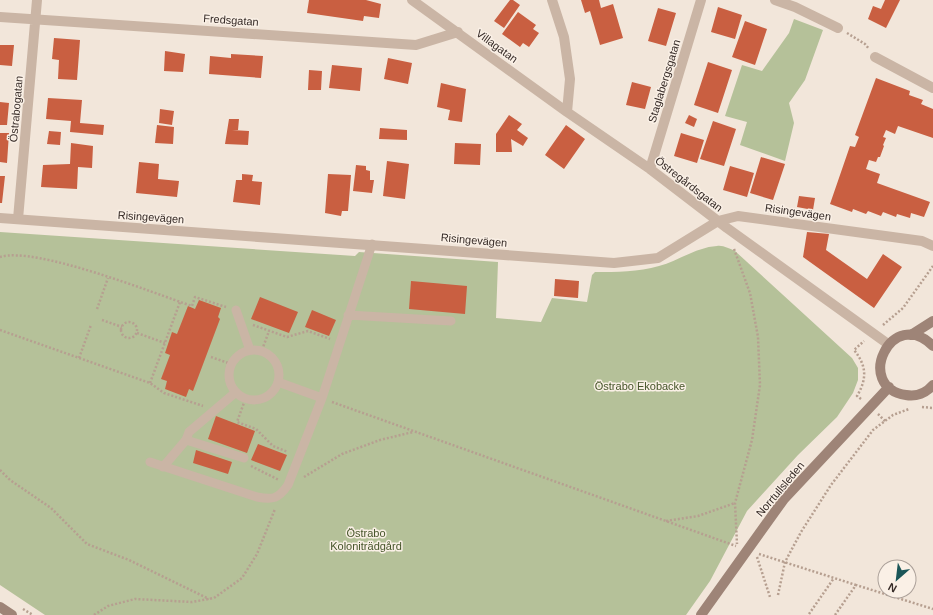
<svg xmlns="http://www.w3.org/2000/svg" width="933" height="615" font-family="Helvetica,sans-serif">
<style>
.green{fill:#b5c199}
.building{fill:#c95f41}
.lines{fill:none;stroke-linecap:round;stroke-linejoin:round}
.path{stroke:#b69f90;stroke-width:2.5;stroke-dasharray:2 2;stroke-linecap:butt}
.lane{stroke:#cab5a5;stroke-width:9}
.street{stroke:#cab5a5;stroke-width:10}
.secondary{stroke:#9e8477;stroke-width:10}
.labels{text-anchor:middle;stroke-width:3;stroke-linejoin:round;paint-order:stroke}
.street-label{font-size:11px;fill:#362b27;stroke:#faf0e6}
.park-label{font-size:11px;fill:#46552a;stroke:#faf0e6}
</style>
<rect width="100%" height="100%" fill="#f2e6da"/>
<path class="green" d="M 794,19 L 823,30 L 805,80 L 789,103 L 794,123 L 785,161 L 740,145 L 747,122 L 725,116 L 742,65 L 762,71 L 789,33 Z
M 0,232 L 355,256 L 359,252 L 498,262 L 496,318 L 541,322 L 552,298 L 587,302 L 592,275 L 595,272 C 617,272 638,272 659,266 C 678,261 697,247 717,246 C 723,245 730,249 735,251 L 852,358 L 858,368 L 858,380 L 853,393 L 837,417 L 798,455 L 747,511 L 710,581 L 686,615 L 45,615 L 0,585 Z"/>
<path class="building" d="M 309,0 L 366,0 L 381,4 L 379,18 L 364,16 L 363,21 L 307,13 Z
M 510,0 L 513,0 L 520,5 L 504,28 L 494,21 Z
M 581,0 L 599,0 L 601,8 L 613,4 L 623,38 L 600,45 L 590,11 L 585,13 Z
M 885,0 L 900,0 L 886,28 L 868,19 L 873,6 L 881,9 Z
M 718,7 L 742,15 L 735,39 L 711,32 Z
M 658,8 L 676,13 L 666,46 L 648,41 Z
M 518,12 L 536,25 L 533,29 L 539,33 L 529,47 L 523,43 L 520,47 L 502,34 Z
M 745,21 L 767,29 L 755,65 L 732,57 Z
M 54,38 L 80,40 L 77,80 L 58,79 L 59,60 L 52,59 Z
M 0,45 L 14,45 L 12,66 L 0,65 Z
M 165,51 L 185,54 L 183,72 L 164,71 Z
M 231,54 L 263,56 L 261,78 L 209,74 L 210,56 L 231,58 Z
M 388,58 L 412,63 L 408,84 L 384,79 Z
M 708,62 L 732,70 L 718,113 L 694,105 Z
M 332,65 L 362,68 L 360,91 L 329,88 Z
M 309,70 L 322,71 L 321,90 L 308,90 Z
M 876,78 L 910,91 L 909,95 L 923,100 L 921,104 L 933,109 L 933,138 L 898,126 L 895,134 L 886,130 L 883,137 L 886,138 L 883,145 L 884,146 L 880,157 L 878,157 L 876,162 L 869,160 L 866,169 L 880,174 L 877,183 L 930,202 L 924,217 L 911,213 L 910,218 L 897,214 L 896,217 L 883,212 L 881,216 L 868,211 L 866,214 L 853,209 L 852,212 L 830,204 L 850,146 L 855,147 L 859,137 L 855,135 Z
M 632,82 L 651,87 L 645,109 L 626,105 Z
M 441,83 L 466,89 L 462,122 L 448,120 L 450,110 L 437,107 Z
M 48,98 L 82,100 L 80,123 L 104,125 L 103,135 L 70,132 L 71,121 L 46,119 Z
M 0,102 L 9,103 L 7,125 L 0,125 Z
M 160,109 L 174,111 L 172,125 L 159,123 Z
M 509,115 L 522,124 L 517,130 L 528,138 L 523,146 L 511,139 L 512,152 L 496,152 L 496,134 Z
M 689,115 L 697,119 L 694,127 L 685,123 Z
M 229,119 L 239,119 L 238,130 L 232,130 L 249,131 L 248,145 L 225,144 Z
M 713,121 L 736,129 L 724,166 L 700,159 Z
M 157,125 L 174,127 L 173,144 L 155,143 Z
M 566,125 L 585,139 L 564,169 L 545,155 Z
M 380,128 L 407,130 L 407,140 L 379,139 Z
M 49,131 L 61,132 L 60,145 L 47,144 Z
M 0,133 L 9,133 L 7,163 L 0,162 Z
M 681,133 L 704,140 L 697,163 L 674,156 Z
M 71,143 L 93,146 L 92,168 L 78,167 L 77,189 L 41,187 L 43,165 L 70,164 Z
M 455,143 L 481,144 L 480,165 L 454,164 Z
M 761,157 L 785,164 L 773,200 L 750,193 Z
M 387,161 L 409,164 L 405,199 L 383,196 Z
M 139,162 L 159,164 L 158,179 L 179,181 L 177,197 L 136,193 Z
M 356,165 L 366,166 L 366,170 L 370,171 L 370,180 L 374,180 L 372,193 L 353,191 Z
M 730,166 L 754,173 L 747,197 L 723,190 Z
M 242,174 L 253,175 L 252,181 L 262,182 L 260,205 L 233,202 L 236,180 L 242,180 Z
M 328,174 L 351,175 L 348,211 L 342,211 L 341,216 L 325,213 Z
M 0,176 L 5,176 L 2,203 L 0,203 Z
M 799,196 L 815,198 L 813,210 L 797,207 Z
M 807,232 L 829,234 L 826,250 L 867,279 L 883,254 L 902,267 L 874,308 L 803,257 Z
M 555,279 L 579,281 L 578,298 L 554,296 Z
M 411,281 L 467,286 L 465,314 L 409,309 Z
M 260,297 L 298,312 L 289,333 L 251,319 Z
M 199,300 L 221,308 L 218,317 L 220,319 L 193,391 L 189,389 L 186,397 L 165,389 L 167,381 L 161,379 L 170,355 L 165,353 L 172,332 L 177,334 L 188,306 L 195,309 Z
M 312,310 L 336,320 L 329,336 L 305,327 Z
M 216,416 L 255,431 L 247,453 L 208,439 Z
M 258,444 L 287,455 L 280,471 L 251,460 Z
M 196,450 L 232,462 L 228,474 L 193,463 Z"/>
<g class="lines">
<path class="path" d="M 847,33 L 865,44 L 869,49
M 734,249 L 750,293 L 758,337 L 760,385 L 752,440 L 735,503 L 737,544
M 0,257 C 36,246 153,293 192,306 L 195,297 L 226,307
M 97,309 L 108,278
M 102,320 L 122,327
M121 330a8 8 0 1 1 16 0a8 8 0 1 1-16 0Z
M 253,325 L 287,337 L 308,331 L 330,339
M 883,325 L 903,308 L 933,266
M 0,330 L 150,383 L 164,393 L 203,406
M 137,333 L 165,343
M 262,350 L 269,331
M 211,357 L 231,364
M 79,358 L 91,325
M 150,383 L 180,302
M 861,399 L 857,396 C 867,379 867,366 854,350 L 864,341
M 245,400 L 237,422 L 256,429 L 273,446 L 288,452
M 332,402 L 736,546
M 922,407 L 933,408
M 878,414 L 885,421
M 251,466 L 279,480
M 0,470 L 10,480 L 51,508 L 87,544 L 129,560 L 209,599
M 304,477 L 342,454 L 380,440 L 413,432
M 666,521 L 698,516 L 735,503
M 759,554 L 856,585
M 757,557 L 770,597
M 778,595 L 785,562 L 801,532 L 831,485 L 873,430 L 893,415 L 909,409
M 23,609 L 33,615
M 809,614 L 834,578
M 94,615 L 108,606 L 135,599 L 192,602 L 214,598 L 242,578 L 257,554 L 275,509
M 835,615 L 856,585 L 933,609"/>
<path class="lane" d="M 236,310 L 250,350
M 348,315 L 451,321
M229 375a25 25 0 1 1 50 0a25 25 0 1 1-50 0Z
M 278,382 L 322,398
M 236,392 L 189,432 L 186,440 L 244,458
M 150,462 L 257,497 C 273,500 278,499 288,485 L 322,398 L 372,244
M 163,467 L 186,440"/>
<path class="street" d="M 412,0 L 567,112
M 552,0 L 564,37 L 570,79 L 567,112 L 650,169 L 727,228 L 888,344
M 775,0 L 795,7 L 838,28
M 0,17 L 416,45 L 458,32
M 875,57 L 933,88
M 650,169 L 701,0
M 0,218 L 614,263 L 658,258 L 718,221 L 738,216 L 922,241 L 933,246
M 18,219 L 37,0"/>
<path class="secondary" d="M 911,335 L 933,321
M 933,346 C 892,305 853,387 906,395 C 916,397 926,393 933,385
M 0,607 L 12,615
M 701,615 L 784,499 L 889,387"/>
</g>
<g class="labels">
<g class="street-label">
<text transform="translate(231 20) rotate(4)" y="4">Fredsgatan</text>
<text transform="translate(497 46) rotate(36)" y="4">Villagatan</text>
<text transform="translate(664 81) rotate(-73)" y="4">Staglabergsgatan</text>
<text transform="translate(16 109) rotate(-85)" y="4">Östrabogatan</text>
<text transform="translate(689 184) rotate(38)" y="4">Östregårdsgatan</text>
<text transform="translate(798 212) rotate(8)" y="4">Risingevägen</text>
<text transform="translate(151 217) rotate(4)" y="4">Risingevägen</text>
<text transform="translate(474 240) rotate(5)" y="4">Risingevägen</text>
<text transform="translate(780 489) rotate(-50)" y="4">Norrtullsleden</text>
</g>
<g class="park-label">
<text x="640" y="390">Östrabo Ekobacke</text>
<text x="366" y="537">Östrabo<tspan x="366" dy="13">Koloniträdgård</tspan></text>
</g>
</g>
<g transform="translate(897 579) rotate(208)"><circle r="19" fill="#faf0e6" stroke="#aca19a"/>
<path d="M0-3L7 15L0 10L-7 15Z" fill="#1b5658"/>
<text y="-6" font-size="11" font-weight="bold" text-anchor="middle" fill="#362b27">N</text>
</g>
</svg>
